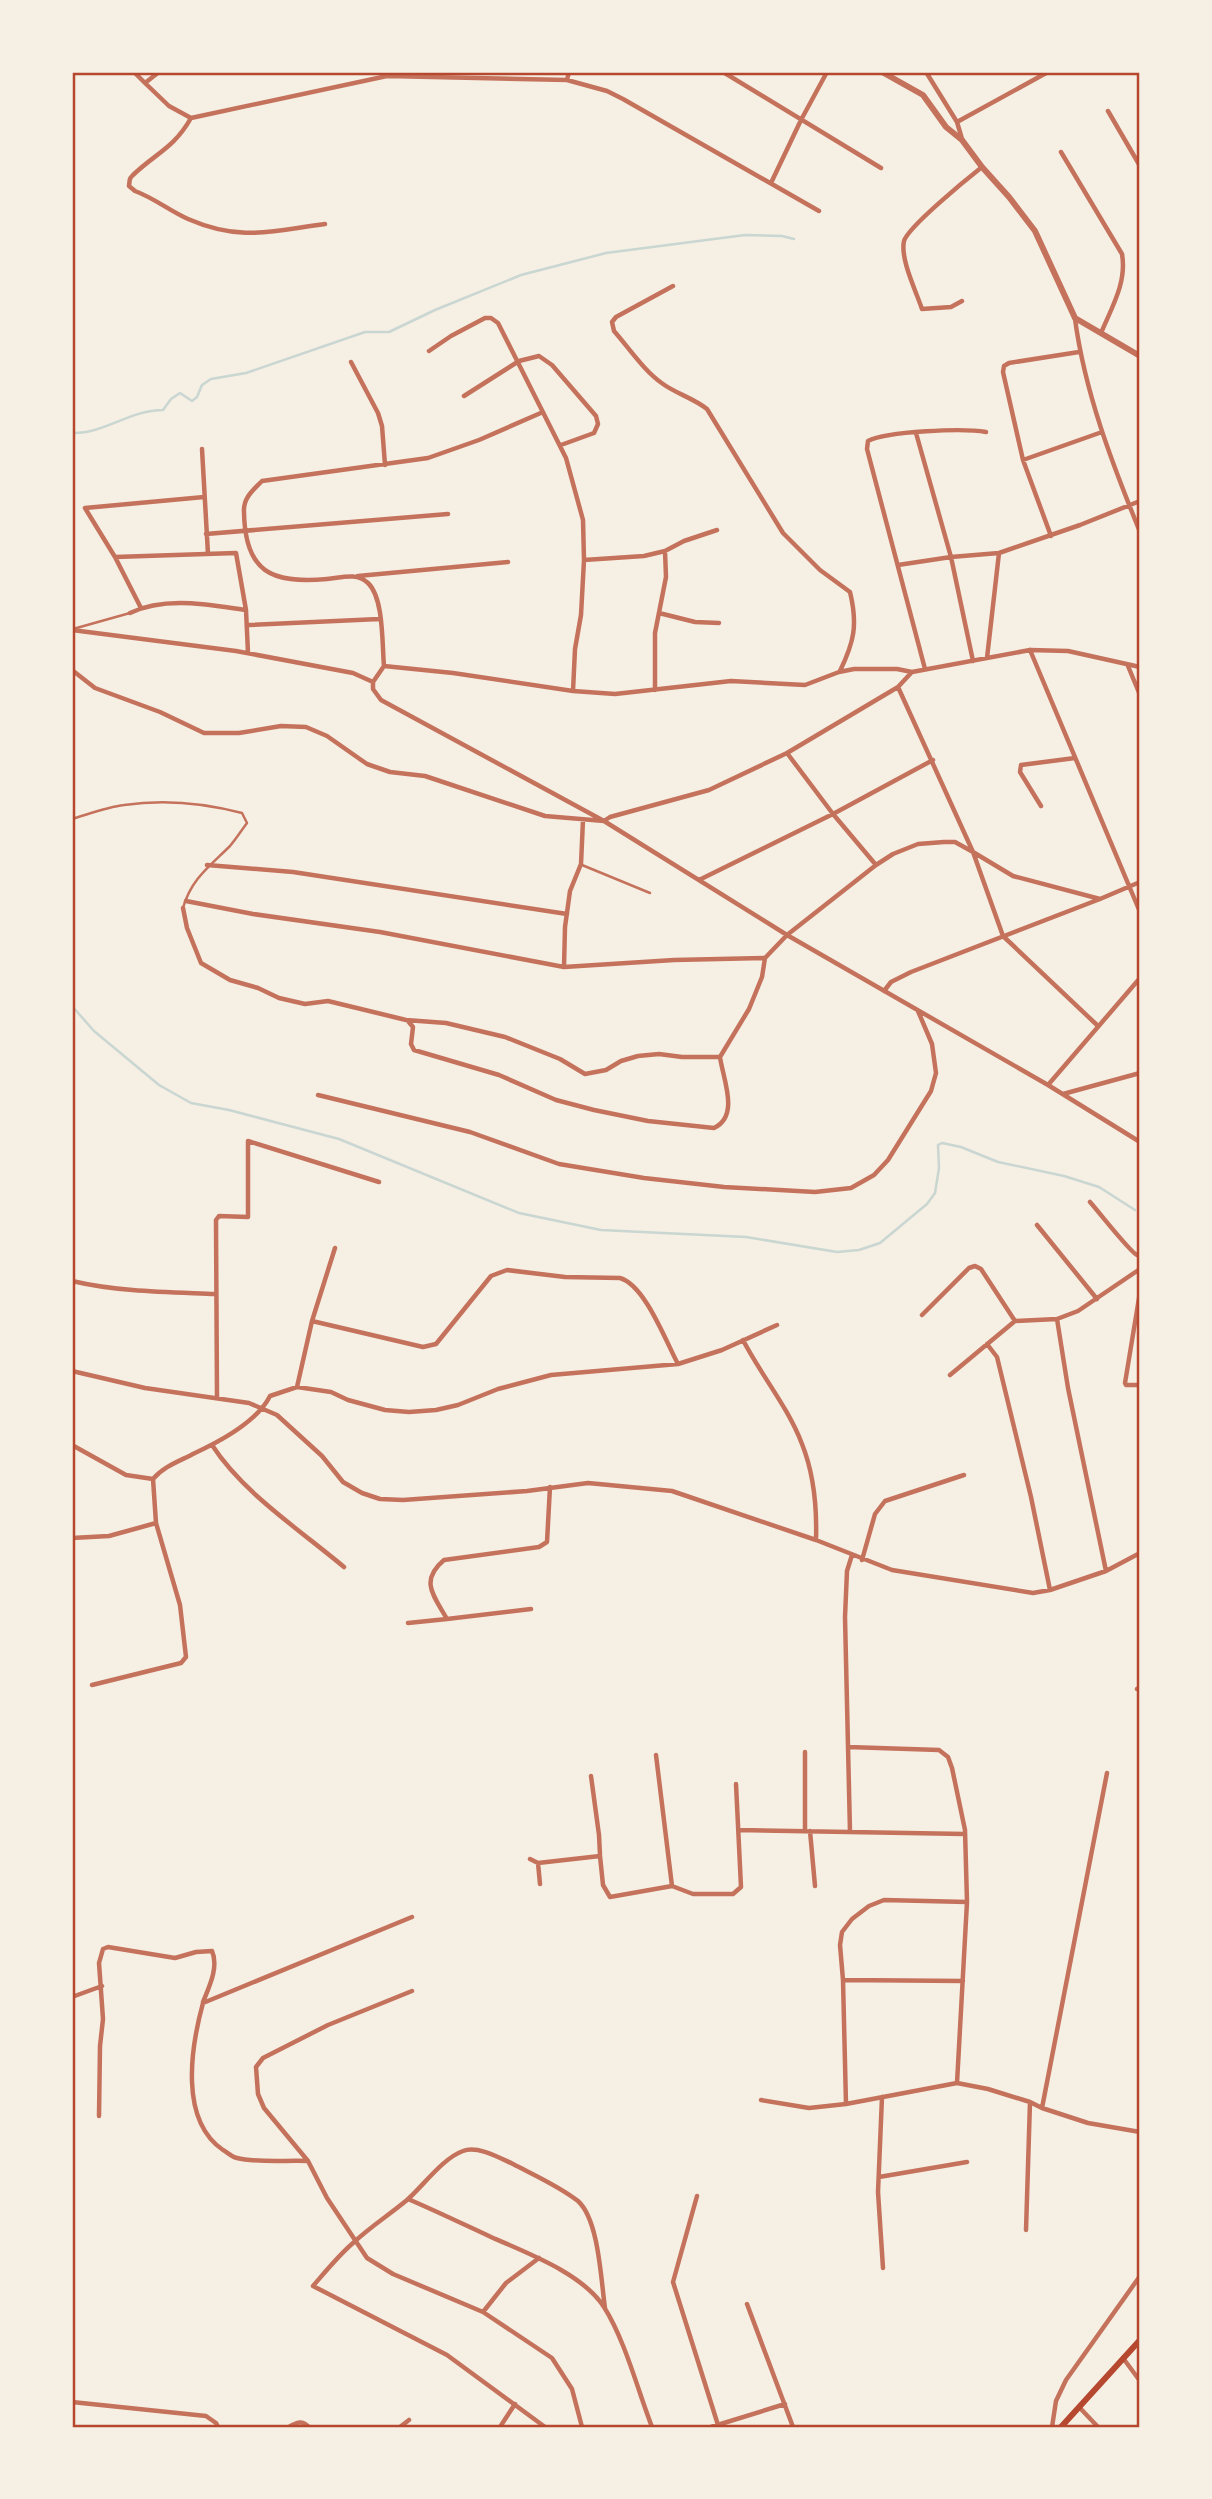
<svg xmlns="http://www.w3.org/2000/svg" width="1212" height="2499" font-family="'Fira Sans',sans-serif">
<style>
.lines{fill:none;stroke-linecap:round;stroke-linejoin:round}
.stream{stroke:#c9d6d2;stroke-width:2.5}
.service{stroke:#c5725c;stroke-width:2.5}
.minor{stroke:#c5725c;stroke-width:4.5}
.tertiary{stroke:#c5725c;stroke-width:6}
.secondary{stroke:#b5482f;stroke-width:6}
.neatline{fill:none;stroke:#b5482f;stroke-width:2.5}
</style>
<rect width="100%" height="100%" fill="#f6efe4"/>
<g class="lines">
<path class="stream" d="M 72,433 C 104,434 130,410 163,410 L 171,399 L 180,393 L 192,401 L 197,397 L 202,385 L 211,379 L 246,373 L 365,332 L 389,332 L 435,310 L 521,275 L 606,253 L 745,235 L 782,236 L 794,239
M 72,1006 L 94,1031 L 159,1085 L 191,1103 L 229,1110 L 339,1139 L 519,1213 L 601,1230 L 746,1237 L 837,1252 L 859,1250 L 880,1243 L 927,1204 L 935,1193 L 939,1168 L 938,1145 L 942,1143 L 961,1147 L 998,1162 L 1064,1176 L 1099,1187 L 1135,1210"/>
<path class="service" d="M 73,629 L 130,613
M 72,819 C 89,814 107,807 124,805 C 164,799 204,803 242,813 L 247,823 C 241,831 236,839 230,846 C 210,866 191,879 183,908
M 582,865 L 650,893"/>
<path class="minor" d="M 134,72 L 145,83
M 159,72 L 145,83 L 169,106 L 191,118 C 174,148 156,153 133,175 C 129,179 130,179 129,186 L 135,191 C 154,198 170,211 188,219 C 241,242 271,231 325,224
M 723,72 L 881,168
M 926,72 L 957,122 L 962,139
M 567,80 L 569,72
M 1108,111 L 1140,166
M 191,118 L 387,76 L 567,80 L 607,91 L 623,99 L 819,211
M 957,122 L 1048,72
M 1061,152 L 1122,254 C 1127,282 1112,307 1101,333
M 771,183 L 801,120 L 827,72
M 673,286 L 616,317 L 612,322 L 614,331 C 629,348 644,371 663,384 C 677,394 693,398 707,409 L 783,533 L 820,570 L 850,592 C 858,625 854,642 840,671
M 962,301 L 951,307 L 922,309 C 916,291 900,259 904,241 C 908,227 968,178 982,167
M 1075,319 C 1085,393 1112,463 1140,532
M 429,351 L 451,336 L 485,318 L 491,318 L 498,323 L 566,458 L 583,520 L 584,560 L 581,615 L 575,649 L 573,691
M 351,362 L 378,413 L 382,426 L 385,465
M 464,396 L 519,361 L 539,356 L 552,365 L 596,416 L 598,424 L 594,433 L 561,445
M 916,433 L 951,557 L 973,661
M 202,449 L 208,554
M 1023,460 L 1102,432
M 206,534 L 448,514
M 1051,536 L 1023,460 L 1003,372 L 1004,366 L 1009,363 L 1079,352
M 115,557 L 236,553 L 246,610 L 248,653
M 584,560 L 644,556 L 665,551 L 684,541 L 717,530
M 898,565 L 951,557 L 999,553 L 1080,525 L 1140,501
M 358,576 L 508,562
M 141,608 L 115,557 L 85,508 L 204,497
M 130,613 C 166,596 209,605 246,610
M 659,613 L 695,622 L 719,623
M 248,625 L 379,619
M 72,630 L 236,651 L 353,673 L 373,682
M 1030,650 L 1140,912
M 987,658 L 999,553
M 384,666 C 382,645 384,598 368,583 C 356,572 341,578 327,579 C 271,584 245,572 244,512 C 243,498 253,490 262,481 L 428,458 L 479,440 L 543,412
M 1128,666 L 1140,695
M 1140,667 L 1068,651 L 1030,650 L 912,672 L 897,669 L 854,669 L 839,672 L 805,685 L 731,681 L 615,694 L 573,691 L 453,673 L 384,666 L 373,682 L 373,689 L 381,700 L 604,821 L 787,935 L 1048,1085 L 1140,1142
M 925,669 L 867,449 L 868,441 C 887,431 964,428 986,432
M 72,670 L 95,688 L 160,712 L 204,733 L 239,733 L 281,726 L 306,727 L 327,736 L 367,764 L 390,772 L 425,776 L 545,816 L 604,821 L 610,817 L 709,790 L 787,753 L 898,687 L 911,673
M 898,687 L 973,852 L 1013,876 L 1100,899 L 1140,882
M 655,690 L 655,633 L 666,577 L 665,551
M 787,753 L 833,814 L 876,865
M 1041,806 L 1020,772 L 1021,765 L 1075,758
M 207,865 L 293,872 L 567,914
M 699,880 L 833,814 L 933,760
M 186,901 L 253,914 L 380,932 L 564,967 L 674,960 L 765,958
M 183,908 L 187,928 L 201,963 L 230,980 L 258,988 L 279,998 L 305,1004 L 328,1001 L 406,1020 L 446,1023 L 505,1037 L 560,1059 L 585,1074 L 606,1070 L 621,1061 L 638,1056 L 659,1054 L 682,1057 L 720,1057 L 749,1009 L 762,977 L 765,958 L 787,935 L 876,865 L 893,854 L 918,844 L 944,842 L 955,842 L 973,852 L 1003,936 L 1098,1026
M 564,967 L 565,927 L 570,891 L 581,864 L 583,820
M 884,991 L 891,982 L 911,972 L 1100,899
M 408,1021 L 413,1027 L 411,1044 L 414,1050 L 499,1075 L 556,1100 L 594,1110 L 648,1121 L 714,1128 C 740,1116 723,1079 720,1057
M 1048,1085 L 1140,978
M 1063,1094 L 1140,1073
M 318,1095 L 470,1132 L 559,1164 L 644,1178 L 724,1187 L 815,1192 L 851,1188 L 874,1175 L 888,1160 L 931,1091 L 936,1073 L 932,1044 L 918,1011
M 1090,1202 C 1099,1212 1130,1252 1137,1255 L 1140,1253
M 1037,1225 L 1097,1299
M 72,1281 C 119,1292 167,1292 216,1294
M 1140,1292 L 1125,1383 L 1126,1385 L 1140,1385
M 922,1315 L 969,1268 L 975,1266 L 981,1269 L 1015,1321
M 1057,1319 L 1068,1388 L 1106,1571
M 312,1321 L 423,1347 L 436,1344 L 491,1276 L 507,1270 L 565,1277 L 620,1278 C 645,1285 666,1342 678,1364
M 743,1340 C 761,1375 788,1407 802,1444 C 814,1474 817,1508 816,1540
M 987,1344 L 997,1357 L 1031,1497 L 1050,1590
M 72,1371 L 145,1388 L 249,1403 L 277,1415 L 322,1456 L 343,1482 L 362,1493 L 380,1499 L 403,1500 L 527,1491 L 588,1483 L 672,1491 L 816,1540 L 892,1570 L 1033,1593 L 1050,1590 L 1106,1571 L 1140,1553
M 950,1375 L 1015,1321 L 1057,1319 L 1078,1311 L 1140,1269
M 297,1387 L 312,1321 L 335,1248
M 217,1398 L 216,1220 L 219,1216 L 248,1217 L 248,1141 L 379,1182
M 72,1445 L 126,1475 L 153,1479
M 212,1445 C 243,1493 300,1530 344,1567
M 72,1538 L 109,1536 L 156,1523
M 862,1560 L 875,1514 L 885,1501 L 964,1475
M 531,1609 L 447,1619 C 434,1596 419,1581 444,1560 L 539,1547 L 547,1542 L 550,1487
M 408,1623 L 447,1619
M 92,1685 L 181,1663 L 186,1657 L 180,1605 L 156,1523 L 153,1479 C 164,1466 180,1461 195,1453 C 221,1441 257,1422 270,1396 L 297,1387 L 331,1392 L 348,1400 L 385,1410 L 409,1412 L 436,1410 L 458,1405 L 498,1389 L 551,1375 L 678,1364 L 722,1350 L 777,1325
M 1137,1689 L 1140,1688
M 848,1747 L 939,1750 L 948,1757 L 952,1768 L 965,1830 L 967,1902 L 957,2083 L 988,2089 L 1030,2102
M 656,1755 L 672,1886
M 1107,1773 L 1042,2108 L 1088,2123 L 1140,2132
M 591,1776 L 599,1835 L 600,1855
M 739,1830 L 965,1834
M 805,1831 L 805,1752
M 810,1831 L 815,1886
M 850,1832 L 845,1617 L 847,1571 L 852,1555
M 530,1859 L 538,1863 L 600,1856 L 603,1885 L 610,1897 L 672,1886 L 693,1894 L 733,1894 L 741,1887 L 736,1784
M 538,1863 L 540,1884
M 843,1980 L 963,1981
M 412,1991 L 328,2025 L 263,2058 L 256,2067 L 258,2094 L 264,2108 L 308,2161 L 327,2198 L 367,2258 L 393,2274 L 483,2312 L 552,2358 L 572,2389 L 582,2427
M 72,1997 L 102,1986
M 957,2083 L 846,2104 L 843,1980 L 840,1945 L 842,1932 L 852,1919 L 869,1906 L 884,1900 L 967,1902
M 882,2097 L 878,2192 L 883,2268
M 761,2100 L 809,2108 L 846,2104
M 99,2116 L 100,2046 L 103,2019 L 99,1963 L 103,1949 L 108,1947 L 175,1958 L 196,1952 L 212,1951 C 219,1967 209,1987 203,2002
M 308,2161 C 288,2160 255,2163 237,2158 C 232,2157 227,2152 223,2150 C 179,2120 191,2047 203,2003 L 412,1917
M 879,2177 L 967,2162
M 697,2196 L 673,2282 L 718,2425
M 408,2199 C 436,2211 463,2224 491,2237 C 527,2253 582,2273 604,2307 C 625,2340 638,2391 652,2427
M 1026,2230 L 1030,2102 L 1042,2108
M 747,2304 L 793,2427
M 483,2312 L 506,2283 L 539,2258
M 1123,2358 L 1140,2381
M 72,2402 L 206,2416 L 216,2423 L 218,2427
M 1080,2408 L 1098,2427
M 289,2427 C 297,2422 302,2420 309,2427
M 400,2427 L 409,2420
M 500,2427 L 515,2404
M 545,2427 L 447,2355 L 313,2286 C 326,2271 338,2256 353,2243 C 370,2227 389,2215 407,2200 C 423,2186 443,2158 463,2151 C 477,2145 500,2158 513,2164 C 534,2175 559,2186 578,2201 C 599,2220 601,2281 605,2308
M 711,2427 L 785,2404
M 1052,2427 L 1056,2401 L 1066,2380 L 1140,2276"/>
<path class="tertiary" d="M 882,72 L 923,95 L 946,127 L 962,140 L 982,167 L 1009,197 L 1035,231 L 1075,318 L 1140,356"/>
<path class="secondary" d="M 1061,2427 L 1140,2340"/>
</g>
<rect width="1212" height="2499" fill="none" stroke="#f6efe4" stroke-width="147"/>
<rect x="74" y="74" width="1064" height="2352" class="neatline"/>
</svg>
